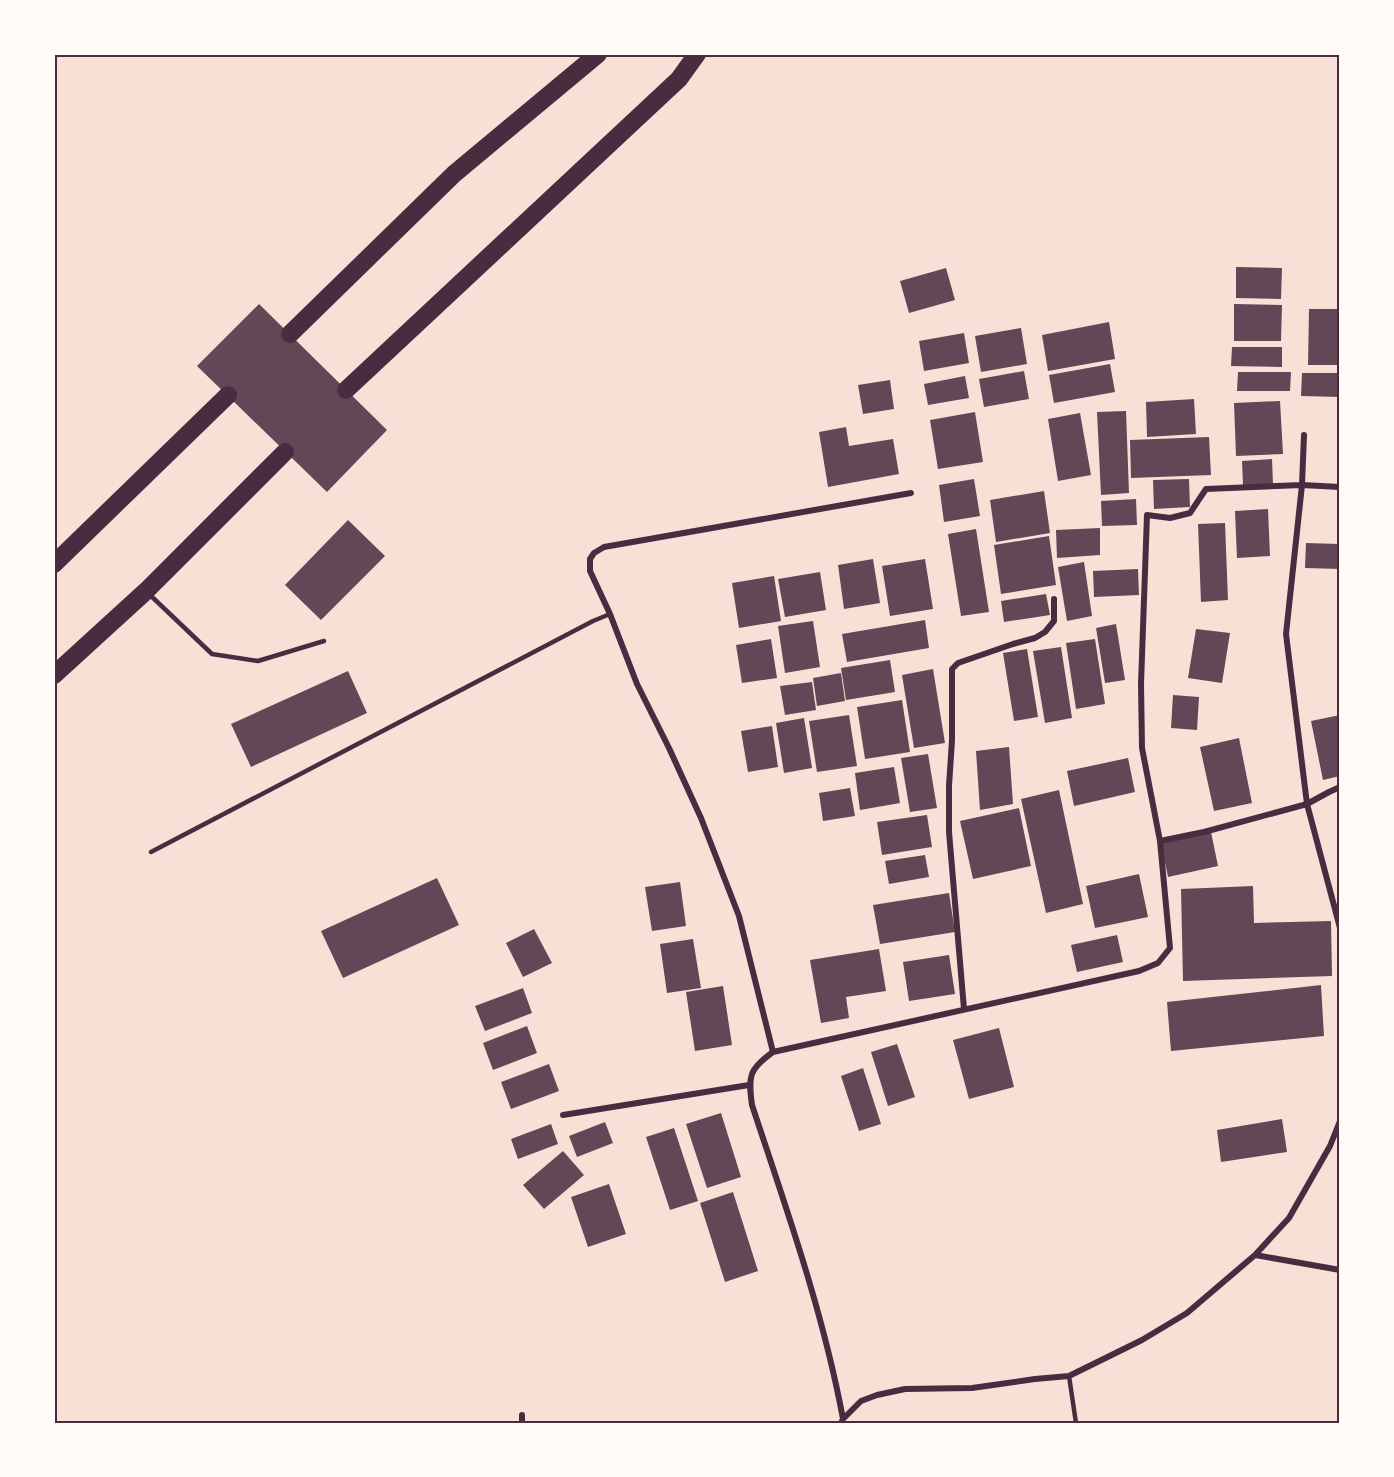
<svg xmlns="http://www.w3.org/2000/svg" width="1394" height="1477" font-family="Inter,sans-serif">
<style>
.building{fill:#644757}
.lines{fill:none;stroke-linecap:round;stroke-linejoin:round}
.service{stroke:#4a2c40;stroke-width:4.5}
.minor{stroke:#4a2c40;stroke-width:6}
.motorway{stroke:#4a2c40;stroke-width:18}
.neatline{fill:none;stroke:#4a2c40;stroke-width:2}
</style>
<rect width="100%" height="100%" fill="#f7e1d7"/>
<path class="building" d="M 1236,267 L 1282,268 L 1281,299 L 1236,298 Z
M 946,268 L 955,300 L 909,313 L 900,281 Z
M 259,304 L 387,430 L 327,492 L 197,366 Z
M 1234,304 L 1282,305 L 1281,341 L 1234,341 Z
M 1309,309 L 1340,309 L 1340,365 L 1308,365 Z
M 1109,322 L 1115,359 L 1048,371 L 1042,335 Z
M 1021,328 L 1027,364 L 981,372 L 975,336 Z
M 964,333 L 969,363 L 924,371 L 919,341 Z
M 1232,347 L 1282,347 L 1282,367 L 1231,366 Z
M 1110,364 L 1115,392 L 1054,403 L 1049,375 Z
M 1024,371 L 1029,399 L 984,407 L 979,379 Z
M 1238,372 L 1291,372 L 1290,391 L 1237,391 Z
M 1302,373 L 1340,373 L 1340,397 L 1301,396 Z
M 965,376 L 969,398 L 928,405 L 924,384 Z
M 890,380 L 894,409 L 863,414 L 858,385 Z
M 1194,399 L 1196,434 L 1147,437 L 1146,402 Z
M 1280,401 L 1283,454 L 1236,456 L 1234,403 Z
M 1126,411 L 1129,493 L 1101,495 L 1097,412 Z
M 975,412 L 983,462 L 938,469 L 930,420 Z
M 1080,413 L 1091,475 L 1058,481 L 1048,419 Z
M 846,427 L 849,446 L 893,439 L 899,474 L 828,487 L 819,432 Z
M 1209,437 L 1211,475 L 1131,478 L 1130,440 Z
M 1272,459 L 1273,484 L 1243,485 L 1242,461 Z
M 974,479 L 980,516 L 944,522 L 939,485 Z
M 1189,479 L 1190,507 L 1154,509 L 1153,480 Z
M 1044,491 L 1050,533 L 996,542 L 990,500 Z
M 1136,499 L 1137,525 L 1102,526 L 1101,501 Z
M 1268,509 L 1270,556 L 1237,558 L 1235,511 Z
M 348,520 L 385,556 L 321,620 L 285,585 Z
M 1225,523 L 1228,600 L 1201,602 L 1198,524 Z
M 1100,528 L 1100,555 L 1057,558 L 1056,530 Z
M 976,529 L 989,612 L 961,616 L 948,534 Z
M 1049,536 L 1056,585 L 1001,594 L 994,545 Z
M 1306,543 L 1340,544 L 1340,569 L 1305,568 Z
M 873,559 L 880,603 L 844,609 L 838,565 Z
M 925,559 L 933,609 L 890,616 L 882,566 Z
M 1084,562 L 1092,616 L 1067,621 L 1058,567 Z
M 1138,569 L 1139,595 L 1094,597 L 1093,571 Z
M 820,572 L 826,610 L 785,617 L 778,579 Z
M 774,576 L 781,621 L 739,628 L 732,583 Z
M 1046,594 L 1050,615 L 1004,622 L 1001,601 Z
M 925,620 L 929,648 L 847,662 L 842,634 Z
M 813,621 L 820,667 L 785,673 L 778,626 Z
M 1116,624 L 1125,680 L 1105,683 L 1096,628 Z
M 1196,629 L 1230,633 L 1222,683 L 1188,678 Z
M 771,639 L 777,678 L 742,683 L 736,645 Z
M 1095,639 L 1105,704 L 1076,709 L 1066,643 Z
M 1061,647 L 1072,718 L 1045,723 L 1033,651 Z
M 1027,649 L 1038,717 L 1014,721 L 1003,653 Z
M 890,660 L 895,692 L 846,700 L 841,668 Z
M 933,669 L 945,743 L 914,748 L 902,675 Z
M 348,671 L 367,713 L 251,767 L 231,724 Z
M 841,673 L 845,701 L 817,706 L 813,678 Z
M 812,682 L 816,710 L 785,715 L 780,686 Z
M 1173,695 L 1199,697 L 1197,730 L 1171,728 Z
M 902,700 L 910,752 L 865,759 L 857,707 Z
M 849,715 L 857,766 L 817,772 L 809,721 Z
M 1340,715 L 1340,776 L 1323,780 L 1311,721 Z
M 804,718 L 812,768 L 784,773 L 776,723 Z
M 772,726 L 778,767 L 748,772 L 741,731 Z
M 1239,738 L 1252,803 L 1214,811 L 1200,747 Z
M 1009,747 L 1013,804 L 980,810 L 976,751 Z
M 928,754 L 937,808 L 910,812 L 901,758 Z
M 1128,758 L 1135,792 L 1074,806 L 1067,771 Z
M 894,767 L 900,803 L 860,810 L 855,773 Z
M 850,788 L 855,816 L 823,821 L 819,793 Z
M 1059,790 L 1083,904 L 1046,913 L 1021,799 Z
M 1019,808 L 1031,866 L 973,879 L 960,821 Z
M 927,815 L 932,847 L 882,855 L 877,822 Z
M 1211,832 L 1218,866 L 1168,877 L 1161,843 Z
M 925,855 L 929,877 L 889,884 L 885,861 Z
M 1139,874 L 1148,917 L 1095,928 L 1086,886 Z
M 437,878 L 459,925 L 343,978 L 321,931 Z
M 680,882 L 686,926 L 652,931 L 645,887 Z
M 1253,886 L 1254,923 L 1331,921 L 1332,976 L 1183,981 L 1181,889 Z
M 949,893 L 955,932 L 880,944 L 873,905 Z
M 534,929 L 552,963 L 523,977 L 506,943 Z
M 1117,935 L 1123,962 L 1077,972 L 1071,945 Z
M 693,939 L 701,988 L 667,993 L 660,944 Z
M 879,949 L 886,991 L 846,997 L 849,1018 L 821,1023 L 810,960 Z
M 949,955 L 955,994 L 909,1001 L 903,962 Z
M 1321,985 L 1324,1036 L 1171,1051 L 1167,1002 Z
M 723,986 L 732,1045 L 695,1051 L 686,992 Z
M 523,988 L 532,1013 L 485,1031 L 475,1006 Z
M 527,1026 L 537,1053 L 493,1070 L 483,1043 Z
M 999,1028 L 1014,1087 L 969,1099 L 953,1040 Z
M 897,1044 L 915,1097 L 888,1106 L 871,1052 Z
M 549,1064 L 559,1091 L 511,1109 L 501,1082 Z
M 863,1068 L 881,1124 L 859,1131 L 841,1076 Z
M 721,1113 L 741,1177 L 707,1188 L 686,1124 Z
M 1282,1119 L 1287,1152 L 1221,1162 L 1217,1130 Z
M 605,1122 L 613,1143 L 577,1157 L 569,1136 Z
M 551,1124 L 558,1144 L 518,1159 L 511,1139 Z
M 674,1128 L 698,1201 L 670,1210 L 646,1137 Z
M 563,1151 L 584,1175 L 544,1209 L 523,1185 Z
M 609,1184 L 626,1234 L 588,1247 L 571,1197 Z
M 733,1192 L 758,1271 L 725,1282 L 700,1203 Z"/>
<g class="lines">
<path class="service" d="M 150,595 L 212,654 L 258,661 L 324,641
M 151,852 L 593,621 L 610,614
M 1069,1376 L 1076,1423"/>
<path class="minor" d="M 1304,435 L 1302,485 L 1286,634 L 1307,804 L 1340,928
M 1160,841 L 1142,748 L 1141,684 L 1147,515 L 1170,518 L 1190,513 L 1206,489 L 1302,485 L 1340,487
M 964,1009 L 949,832 L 949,786 L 952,740 L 952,669 L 958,663 L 1013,644 L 1035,638 L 1045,632 L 1054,621 L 1054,599
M 773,1052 L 739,916 L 701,818 L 669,748 L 637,684 L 610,614 L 590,571 L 590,559 L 594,553 L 604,547 L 911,493
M 563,1115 L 749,1085
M 1255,1255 L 1340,1270
M 522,1415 L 522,1423
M 843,1419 C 823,1311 786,1208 752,1105 C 748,1076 749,1069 773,1052 L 1139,971 L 1158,963 L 1170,948 L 1160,841 L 1204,832 L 1307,804 L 1329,792 L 1340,787
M 841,1423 L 843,1419 L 861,1401 L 877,1395 L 905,1389 L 972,1388 L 1035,1379 L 1069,1376 L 1142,1340 L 1187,1313 L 1255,1255 L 1289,1218 L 1330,1146 L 1340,1121"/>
<path class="motorway" d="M 290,334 L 454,174 L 598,54
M 346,390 L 679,79 L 697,54
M 54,564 L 228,395
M 54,675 L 146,591 L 285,452"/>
</g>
<rect width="1394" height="1477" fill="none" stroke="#fffaf5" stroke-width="111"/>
<rect x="56" y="56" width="1282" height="1366" class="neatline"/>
</svg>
